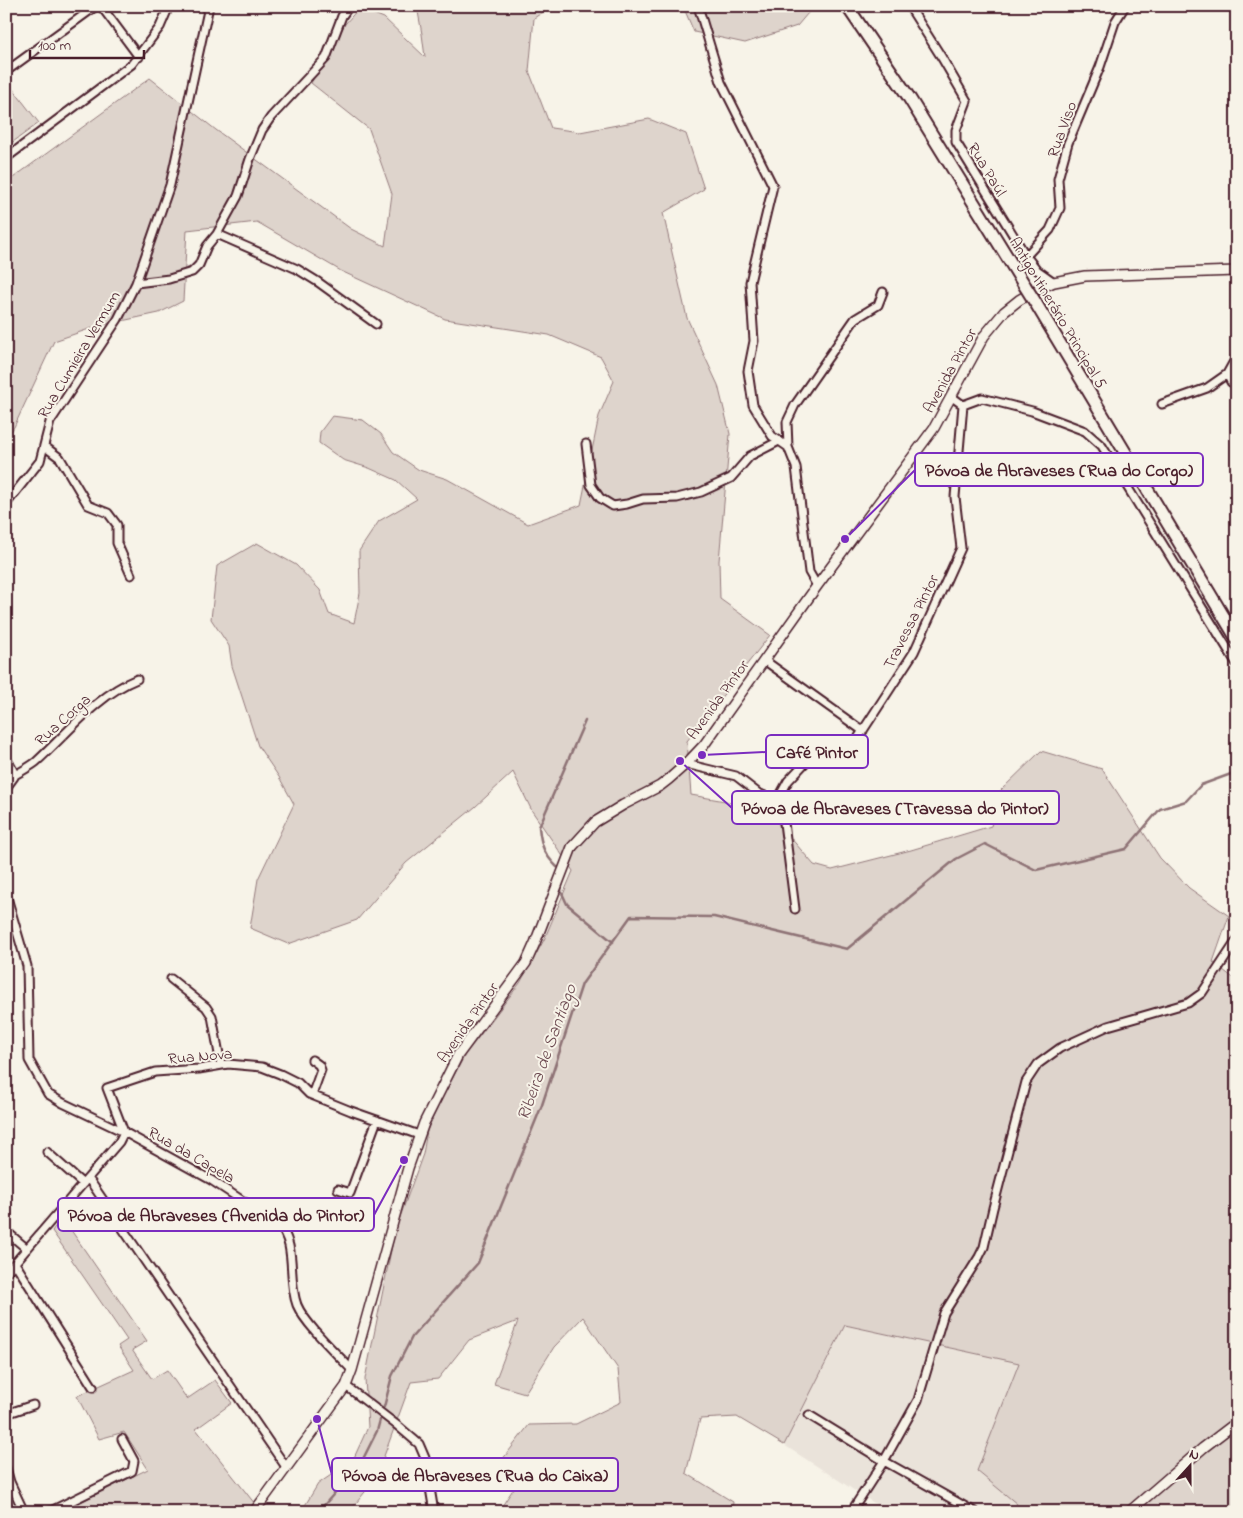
<svg xmlns="http://www.w3.org/2000/svg" width="1243" height="1518" font-family="'Indie Flower',sans-serif">
<style>
.built{fill:#eae3da}
.green{fill:#ded4cc;stroke:#947a7c}
.lines{fill:none;stroke-linecap:round;stroke-linejoin:round}
.stream{stroke:#8e7275;stroke-width:2.5}
.minor-casing{stroke:#4a1f2b;stroke-width:11}
.tertiary-casing{stroke:#4a1f2b;stroke-width:12}
.trunk-casing{stroke:#4a1f2b;stroke-width:15}
.minor{stroke:#f7f3e8;stroke-width:7}
.tertiary{stroke:#f7f3e8;stroke-width:9}
.trunk{stroke:#f7f3e8;stroke-width:11}
.trunk-bridge-casing{stroke:#4a1f2b;stroke-width:15;stroke-linecap:butt}
.trunk-bridge{stroke:#f7f3e8;stroke-width:11}
.labels{text-anchor:middle;stroke-width:4;stroke-linejoin:round;paint-order:stroke}
.street-label{font-size:16px;fill:#4a1f2b;stroke:#f7f3e8}
.water-label{font-size:18px;font-style:italic;fill:#6c4950;stroke:#f7f3e8}
.leader{fill:none;stroke:#7b2cbf;stroke-width:2}
.callout-dot{fill:#7b2cbf;stroke:#f7f3e8;stroke-width:2}
.callout{fill:#f7f3e8;stroke:#7b2cbf;stroke-width:2}
.callout-label{font-size:18px;text-anchor:middle;font-weight:bold;fill:#4a1f2b}
</style>
<rect width="100%" height="100%" fill="#f7f3e8"/>
<filter id="ink" filterUnits="userSpaceOnUse"><feTurbulence type="fractalNoise" baseFrequency=".02" numOctaves="2"/><feDisplacementMap in="SourceGraphic" scale="10" xChannelSelector="R" yChannelSelector="G"/><feConvolveMatrix kernelMatrix="1 2 1 2 8 2 1 2 1" color-interpolation-filters="sRGB"/></filter>
<g filter="url(#ink)">
<path class="built" d="M 845,1325 L 1020,1363 L 977,1471 L 1018,1504 L 1016,1512 L 888,1512 L 784,1445 Z"/>
<path class="green" d="M 417,6 L 552,6 L 534,18 L 529,71 L 551,128 L 580,132 L 649,119 L 686,134 L 704,189 L 663,213 L 687,318 L 718,385 L 730,434 L 719,561 L 720,599 L 770,635 L 687,741 L 691,795 L 765,808 L 814,865 L 832,870 L 911,850 L 991,826 L 1001,790 L 1041,751 L 1102,769 L 1160,858 L 1189,888 L 1229,916 L 1213,962 L 1237,981 L 1237,1512 L 1016,1512 L 1017,1504 L 977,1471 L 1019,1363 L 845,1325 L 784,1445 L 737,1417 L 700,1419 L 686,1473 L 733,1502 L 732,1512 L 498,1512 L 516,1485 L 502,1460 L 529,1425 L 576,1424 L 621,1402 L 618,1369 L 583,1317 L 554,1347 L 525,1393 L 494,1384 L 518,1321 L 469,1340 L 438,1379 L 411,1382 L 376,1478 L 349,1512 L 301,1512 L 318,1484 L 353,1460 L 368,1427 L 365,1379 L 395,1231 L 423,1154 L 427,1131 L 440,1101 L 465,1055 L 520,983 L 544,940 L 573,871 L 532,811 L 513,772 L 475,807 L 406,863 L 357,920 L 288,944 L 250,928 L 258,879 L 294,804 L 279,777 L 258,746 L 232,666 L 229,646 L 211,619 L 217,566 L 257,543 L 296,565 L 320,590 L 329,614 L 354,623 L 360,593 L 359,551 L 379,521 L 417,499 L 396,480 L 369,468 L 343,460 L 319,443 L 320,432 L 332,416 L 363,420 L 381,434 L 393,452 L 419,470 L 447,479 L 528,524 L 581,505 L 599,416 L 614,381 L 601,357 L 549,335 L 445,319 L 341,271 L 257,222 L 187,230 L 183,301 L 159,313 L 98,326 L 54,341 L 14,427 L 6,439 L 6,183 L 150,78 L 216,130 L 351,229 L 385,246 L 392,194 L 369,129 L 311,83 L 345,24 L 359,8 L 384,18 L 425,57 L 422,34 Z
M 683,6 L 814,6 L 797,26 L 745,43 L 694,32 Z
M 6,80 L 39,123 L 6,147 Z
M 62,1217 L 147,1341 L 132,1350 L 152,1379 L 167,1370 L 187,1399 L 215,1380 L 232,1403 L 196,1429 L 255,1504 L 249,1512 L 60,1512 L 148,1469 L 124,1432 L 99,1439 L 77,1396 L 134,1370 L 118,1346 L 127,1340 L 52,1231 Z"/>
<g class="lines">
<path class="stream" d="M 557,867 C 544,854 541,846 539,827 L 585,721
M 563,881 L 561,891 L 567,904 L 613,942
M 384,1407 L 392,1376 L 412,1337 L 478,1263 L 542,1105 L 582,984 L 631,916 L 714,917 L 847,949 L 956,859 L 985,844 L 1036,870 L 1126,849 L 1160,809 L 1186,801 L 1201,785 L 1231,774 L 1237,767
M 318,1512 L 361,1463 L 377,1431 L 380,1420"/>
<g class="minor-casing">
<path id="minor" d="M 101,6 L 139,57
M 698,6 L 721,82 L 773,186 L 750,282 L 754,341 L 748,371 L 753,405 L 772,436 L 788,447 L 796,467 L 809,572 L 817,586
M 909,6 L 942,58 L 967,101 L 956,130 L 956,142 L 1026,256 L 1037,270 L 1054,282
M 8,70 L 96,6
M 6,158 L 132,64 L 160,27 L 169,6
M 217,234 L 297,269 L 318,282 L 376,324
M 1026,256 L 1050,230 L 1060,208 L 1058,179 L 1068,143 L 1100,67 L 1115,22 L 1125,6
M 136,283 L 169,279 L 192,272 L 199,265 L 207,246 L 217,234 L 238,196 L 250,159 L 262,130 L 271,117 L 326,58 L 342,16 L 349,6
M 1237,356 L 1227,374 L 1231,382 L 1237,385
M 1162,404 L 1207,388 L 1227,374
M 963,405 L 982,398 L 1032,411 L 1085,431 L 1102,446 L 1237,664
M 586,444 L 591,485 L 600,498 L 613,506 L 627,504 L 643,499 L 677,498 L 701,492 L 731,478 L 750,456 L 779,441
M 44,446 L 60,458 L 88,505 L 108,513 L 117,525 L 117,543 L 131,575
M 788,447 L 787,422 L 795,405 L 855,319 L 878,305 L 883,292
M 6,504 L 40,461 L 50,422 L 118,319 L 136,283 L 170,185 L 209,6
M 764,660 L 863,731
M 6,758 L 15,774
M 686,764 L 736,776 L 758,793 L 777,801 L 783,815 L 795,909
M 6,780 C 16,774 27,769 36,762 C 67,734 97,695 137,679
M 6,788 L 14,777
M 777,801 L 788,781 L 819,748 L 847,755 L 914,652 L 961,548 L 955,497 L 963,405 L 952,397
M 6,894 L 27,966 L 29,1060 L 48,1094 L 63,1103 L 124,1132 L 211,1180 L 278,1224 C 298,1245 287,1279 297,1305 C 305,1324 337,1354 352,1370
M 171,979 L 206,1007 L 212,1016 L 221,1065
M 312,1095 L 321,1070 L 319,1065 L 312,1060
M 124,1132 L 107,1088 L 155,1072 L 199,1069 L 228,1064 L 262,1067 L 280,1074 L 298,1083 L 309,1094 L 351,1111 L 419,1135
M 47,1152 L 83,1184
M 88,1178 L 286,1467
M 338,1189 L 350,1193 L 377,1120
M 6,1231 L 27,1249
M 15,1263 L 93,1387
M 6,1273 L 119,1142 L 124,1132
M 346,1386 L 398,1426 L 419,1444 L 425,1458 L 434,1512
M 6,1414 L 33,1405
M 809,1415 L 884,1461 L 975,1512
M 6,1468 L 10,1482 L 24,1512
M 49,1512 L 132,1471 L 134,1461 L 122,1439
M 851,1512 L 884,1461 L 918,1400 L 944,1313 L 979,1257 L 984,1247 L 993,1208 L 1026,1082 L 1038,1064 L 1060,1048 L 1108,1026 L 1188,1003 L 1202,993 L 1237,940"/>
</g>
<g class="tertiary-casing">
<path id="tertiary" d="M 254,1512 L 346,1386 L 352,1370 L 408,1168 L 424,1123 L 458,1055 L 526,963 L 535,943 L 572,847 L 595,822 L 623,805 L 660,786 L 669,779 L 686,764 L 704,745 L 817,586 L 934,428 L 984,336 L 1004,312 L 1019,300 L 1036,290 L 1054,282 L 1085,276 L 1237,271
M 1129,1512 L 1203,1448 L 1237,1422"/>
</g>
<g class="trunk-casing">
<path id="trunk" d="M 847,6 L 908,96 L 1025,286
M 1035,302 L 1237,639"/>
</g>
<use href="#minor" class="minor"/>
<use href="#tertiary" class="tertiary"/>
<use href="#trunk" class="trunk"/>
<g class="trunk-bridge-casing">
<path id="trunk-bridge" d="M 1025,286 L 1035,302"/>
</g>
<use href="#trunk-bridge" class="trunk-bridge"/>
</g>
</g>
<g class="labels">
<g class="street-label">
<text transform="translate(1061 129) rotate(-70)" y="6">Rua Viso</text>
<text transform="translate(988 169) rotate(59)" y="6">Rua Paúl</text>
<text transform="translate(1059 312) rotate(59)" y="6">Antigo Itinerário Principal 5</text>
<text transform="translate(78 354) rotate(-59)" y="6">Rua Cumieira Vermum</text>
<text transform="translate(949 370) rotate(-61)" y="6">Avenida Pintor</text>
<text transform="translate(910 621) rotate(-63)" y="6">Travessa Pintor</text>
<text transform="translate(717 699) rotate(-54)" y="6">Avenida Pintor</text>
<text transform="translate(62 719) rotate(-42)" y="6">Rua Corga</text>
<text transform="translate(467 1022) rotate(-55)" y="6">Avenida Pintor</text>
<text transform="translate(200 1055) rotate(-5)" y="6">Rua Nova</text>
<text transform="translate(192 1154) rotate(30)" y="6">Rua da Capela</text>
</g>
<g class="water-label">
<text transform="translate(546 1052) rotate(-70)" y="6">Ribeira de Santiago</text>
</g>
</g>
<path class="leader" d="M845 539L915 470M702 755L766 752M680 761L732 808M404 1160L374 1215M317 1419L332 1475"/>
<g class="callout-dot">
<circle cx="845" cy="539" r="5"/>
<circle cx="702" cy="755" r="5"/>
<circle cx="680" cy="761" r="5"/>
<circle cx="404" cy="1160" r="5"/>
<circle cx="317" cy="1419" r="5"/>
</g>
<g class="callout">
<rect x="915" y="453" width="288" height="33" rx="5"/>
<rect x="766" y="735" width="102" height="33" rx="5"/>
<rect x="732" y="791" width="327" height="33" rx="5"/>
<rect x="58" y="1198" width="316" height="33" rx="5"/>
<rect x="332" y="1458" width="286" height="33" rx="5"/>
</g>
<g class="callout-label">
<text x="1059" y="476">Póvoa de Abraveses (Rua do Corgo)</text>
<text x="817" y="758">Café Pintor</text>
<text x="895" y="814">Póvoa de Abraveses (Travessa do Pintor)</text>
<text x="216" y="1221">Póvoa de Abraveses (Avenida do Pintor)</text>
<text x="475" y="1481">Póvoa de Abraveses (Rua do Caixa)</text>
</g>
<rect width="1243" height="1518" fill="none" stroke="#f7f3e8" stroke-width="25"/>
<rect x="12" y="12" width="1218" height="1493" fill="none" stroke="#4a1f2b" stroke-width="2" filter="url(#ink)"/>
<g transform="translate(1190 1466) rotate(21)" stroke="#f7f3e8" stroke-width="4" paint-order="stroke">
<path d="M0-4L9 19L0 12L-9 19Z" fill="#4a1f2b"/>
<text y="-8" font-size="14" font-weight="bold" text-anchor="middle" fill="#4a1f2b">N</text>
</g>
<path d="M30 50v8h114v-8" fill="none" stroke="#4a1f2b" stroke-width="2.5"/>
<text x="38" y="50" font-size="15" fill="#4a1f2b" stroke="#f7f3e8" stroke-width="4" paint-order="stroke">100 m</text>
</svg>
